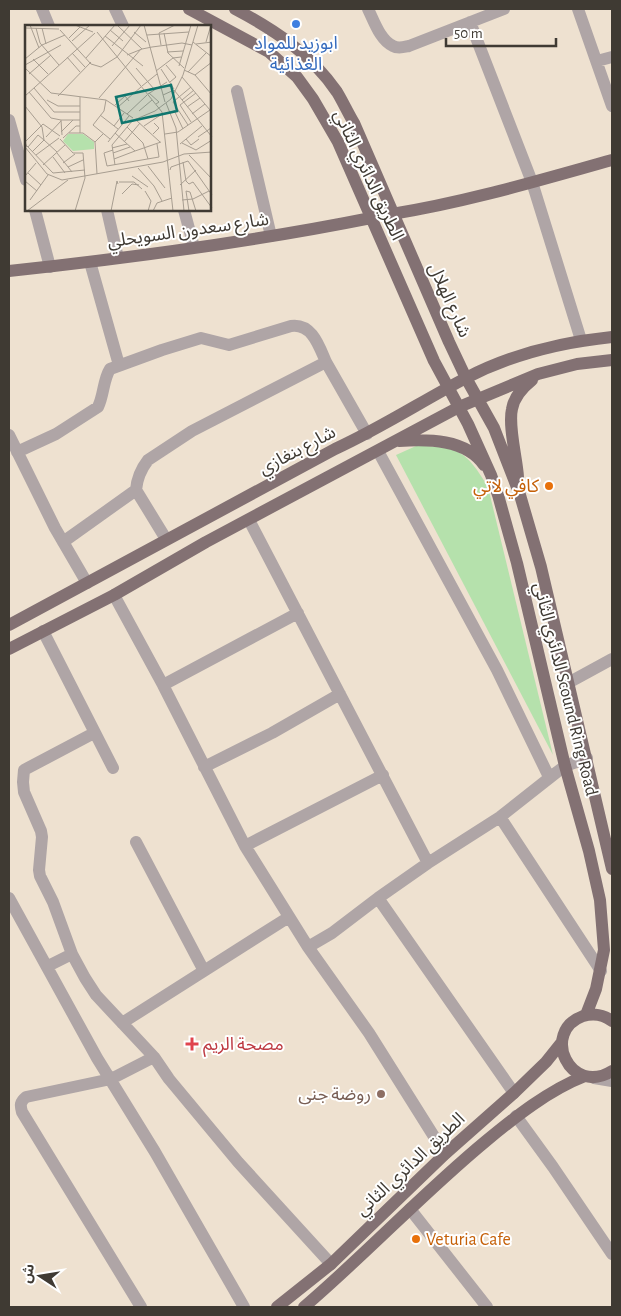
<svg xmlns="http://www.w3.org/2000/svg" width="621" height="1316" font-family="'Alegreya Sans','Noto Sans Arabic',sans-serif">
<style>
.green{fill:#b5e1ac}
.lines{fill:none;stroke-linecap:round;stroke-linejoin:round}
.minor{stroke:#afa5a6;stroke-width:12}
.major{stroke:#837173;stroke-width:12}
.shop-dot{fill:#3f7fe0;stroke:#fff;stroke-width:2}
.food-dot{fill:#e8710a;stroke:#fff;stroke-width:2}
.health-dot{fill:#e0444e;stroke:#fff;stroke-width:2}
.education-dot{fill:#8d6e63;stroke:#fff;stroke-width:2}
.labels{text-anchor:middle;stroke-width:4;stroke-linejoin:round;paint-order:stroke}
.shop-label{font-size:18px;fill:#366cbe;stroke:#fff}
.street-label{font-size:18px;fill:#3f3a33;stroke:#fff}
.food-label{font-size:18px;fill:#c56008;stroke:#fff;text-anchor:end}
.health-label{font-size:18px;fill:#be3a42;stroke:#fff;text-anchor:start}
.education-label{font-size:18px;fill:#785e54;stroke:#fff;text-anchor:end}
.inset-road{fill:none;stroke:#a89e91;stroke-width:1}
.view{fill:#0f766e;fill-opacity:0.15;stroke:#0f766e;stroke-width:2.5}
.inset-edge{fill:none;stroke:#3f3a33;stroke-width:2.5}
</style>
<rect width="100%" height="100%" fill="#eee1d0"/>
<path class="green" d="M 416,446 C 459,446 466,451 488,487 L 553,755 L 396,455 Z"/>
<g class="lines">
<path class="minor" d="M 42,9 L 49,26
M 115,9 L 123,26
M 368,9 C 374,21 380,40 393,46 C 398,49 404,47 409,46 L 504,9
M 578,9 L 612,106
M 470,22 L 532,182 L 581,340
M 597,61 L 612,57
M 237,91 L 271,236
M 9,120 L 26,180
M 35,210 L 50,267
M 107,210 L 118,258
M 184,210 L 194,247
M 90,262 L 119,365
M 9,435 L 55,528 L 87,583
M 378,451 L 497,670 L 549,777
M 17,452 L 56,434 L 98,407 C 104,395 103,380 110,369 L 162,350 L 201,338 L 229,345 L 291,326 C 312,323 319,346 326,362
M 249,520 L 428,863
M 166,539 L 136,490 C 137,478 141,469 148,460 L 192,431 L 326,362 L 367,434
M 63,542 L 136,490
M 114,595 L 163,685 L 245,846 L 308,947 L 369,1033 L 445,1154
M 43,631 L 113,768
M 568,683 L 612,659
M 163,685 L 298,613
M 94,733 L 24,770 L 23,782 L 24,792 L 41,831 L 42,837 L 39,870 L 40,876 L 53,902 L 72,954 L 85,978 L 96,995 L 154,1057 L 169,1079 L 238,1162 L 331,1264
M 204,767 L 272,733 L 340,694
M 500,817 L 601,971
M 136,842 L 204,971
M 245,846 L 383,775
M 9,898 L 97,1058 L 155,1152 L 244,1307
M 378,898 L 514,1093
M 308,947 L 332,933 L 378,898 L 428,863 L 500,817 L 557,772 L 565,766 L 587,758
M 48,966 L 72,954
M 122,1023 L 289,917
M 594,1078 L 612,1081
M 516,1116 L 553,1167 L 612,1254
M 410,1209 L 487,1307
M 141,1307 L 22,1112 C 20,1105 20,1102 26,1097 L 111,1079 L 154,1057"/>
<path class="major" d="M 189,9 L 269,52 L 297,77 L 313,99 L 338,142 L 434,361 L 468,424 L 491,475 L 498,495 L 517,563 L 565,766 L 589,851 L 600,900 L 604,950 L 596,989 L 586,1015
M 235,9 C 275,30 311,54 337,92 C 343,102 348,113 354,123 L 449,342 L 466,378 L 494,428 L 520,495 L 541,567 L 612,869
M 392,214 C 467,202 540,180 612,160
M 9,271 C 130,258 251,242 371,218
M 399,441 C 428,439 466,439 484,465
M 518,477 C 517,459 508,426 512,409 C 514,397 522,388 532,380
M 9,625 L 335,449 C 381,428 422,401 466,378 C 510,355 563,342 612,337
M 9,649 L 114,595 L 206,542 L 459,407 L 538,374 L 577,364 L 612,360
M 612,1021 C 604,1015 593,1013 583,1016 C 540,1032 570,1097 612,1071
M 277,1307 L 331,1264 L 445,1154 L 514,1093 L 546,1062 L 562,1042
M 304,1307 C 366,1254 423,1193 486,1141 C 515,1117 549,1090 585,1076"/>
</g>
<circle class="shop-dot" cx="296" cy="24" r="5"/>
<g class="food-dot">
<circle cx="549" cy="486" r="5"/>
<circle cx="416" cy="1239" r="5"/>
</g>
<path class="health-dot" d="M189.5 1036.5h5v5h5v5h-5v5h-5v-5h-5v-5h5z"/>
<circle class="education-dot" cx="381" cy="1094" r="5"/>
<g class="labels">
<g class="shop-label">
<text x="296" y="49">ابوزيد للمواد<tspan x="296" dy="21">الغذائية</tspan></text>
</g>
<g class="street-label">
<text transform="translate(369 175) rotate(65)" y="6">الطريق الدائري الثاني</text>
<text transform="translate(188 230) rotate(-8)" y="6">شارع سعدون السويحلي</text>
<text transform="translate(450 300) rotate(66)" y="6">شارع الهلال</text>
<text transform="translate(297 450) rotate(-28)" y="6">شارع بنغازي</text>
<text transform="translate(566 689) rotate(76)" y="6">الدائري الثاني Scound Ring Road</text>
<text transform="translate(410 1164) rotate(-43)" y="6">الطريق الدائري الثاني</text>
</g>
<g class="food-label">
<text x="539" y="492">كافي لاتي</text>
<text x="426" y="1245" text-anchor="start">Veturia Cafe</text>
</g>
<g class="health-label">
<text x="203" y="1050">مصحة الريم</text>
</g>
<g class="education-label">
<text x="371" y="1100">روضة جنى</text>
</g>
</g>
<g transform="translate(25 25)">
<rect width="186" height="186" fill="#eee1d0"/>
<path d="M 43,109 L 58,109 L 69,117 L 69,124 L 48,126 L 38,116 Z" fill="#b5e1ac"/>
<path class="inset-road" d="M 5,0 L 14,23M 50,0 L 68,7M 92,0 L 117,24 L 127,22M 119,0 L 140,77M 0,3 L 34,4M 11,3 L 15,18 L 34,40M 17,3 L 21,19M 35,5 L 66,39 L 76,42 L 92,32 L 116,0M 85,5 L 98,16M 72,7 L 137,87 L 148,186M 109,7 L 121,17M 139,8 L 143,28 L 159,43M 122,10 L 164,7M 80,11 L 118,41M 44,13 L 55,2M 47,16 L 65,0M 168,17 L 187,32M 181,17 L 186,0M 171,19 L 187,17M 136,20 L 134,8 L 150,0M 87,21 L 105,0M 127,22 L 157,18 L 167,20M 142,27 L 158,26M 47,28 L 60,42M 102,30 L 117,24M 42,32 L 55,47M 61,33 L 90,0M 0,34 L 17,20 L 40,10M 8,34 L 23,49M 0,40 L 36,20M 141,40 L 151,52 L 145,57M 154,41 L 166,0M 0,43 L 26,68 L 81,75 L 108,93M 111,43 L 129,64M 136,44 L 149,64M 159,45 L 170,50 L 187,70M 131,46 L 148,33 L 156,32M 163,47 L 181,28M 4,49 L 26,30M 170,50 L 187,37M 117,61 L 132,49M 9,63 L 29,87 L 55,87M 4,67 L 26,93 L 36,95 L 37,110M 124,68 L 134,77 L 131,79M 123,69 L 142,57M 138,70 L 149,65 L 187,112M 0,71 L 70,8M 33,71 L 66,37M 74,73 L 116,24M 22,75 L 33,81 L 55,81M 81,75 L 79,86 L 68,100 L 85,114M 157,75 L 169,65M 141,78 L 151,103 L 159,186M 90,80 L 100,71 L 104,76M 0,81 L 17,102 L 19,115M 93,82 L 116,62M 162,82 L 175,73M 149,85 L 158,104M 114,86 L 127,75M 102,89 L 122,70M 167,89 L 180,79M 75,90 L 93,104M 36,95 L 55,95M 109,95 L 130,86 L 146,74 L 158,50 L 173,0M 111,95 L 135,117M 166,97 L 155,80 L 171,68M 163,100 L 148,77 L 166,62M 89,101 L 99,88M 119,101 L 137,89M 102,102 L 118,118 L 123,134M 36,107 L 48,95M 44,108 L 58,108 L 70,117M 55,108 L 55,72M 90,108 L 110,126 L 136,117M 128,109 L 134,103 L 129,98M 140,109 L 153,107 L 185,85 L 157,52M 21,112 L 36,96M 173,112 L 186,103M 38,113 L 51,101 L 55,101M 35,114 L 48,128 L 58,128 L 60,153 L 50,186M 161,114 L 166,120 L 174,114M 83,117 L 104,91M 99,117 L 115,98M 157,118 L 171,125 L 187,115M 155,119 L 177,101M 2,121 L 28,148 L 60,145M 0,122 L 22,149 L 37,155 L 138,137 L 159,129 L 187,127M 2,122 L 0,117 L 18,99 L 35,111M 3,122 L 13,110 L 19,115M 87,123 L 102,119M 88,125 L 79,128 L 82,141 L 134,132 L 132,119M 7,127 L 19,115 L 32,127M 32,128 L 47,147M 88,128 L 105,122M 11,130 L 34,113M 164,130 L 187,154M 28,132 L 40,148M 89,134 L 110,126M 158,137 L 161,156 L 164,159 L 168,157 L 187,183M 38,138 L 50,129M 18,140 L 40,120M 90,140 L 87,120 L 108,95M 123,141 L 140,163M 43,142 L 58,135M 113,143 L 129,161 L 137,176M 145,145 L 146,142 L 163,136 L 187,170M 3,148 L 16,160M 72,149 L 70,117 L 78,109M 0,151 L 11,138M 107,151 L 123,162M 0,156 L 12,166M 94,157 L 109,157 L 117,164M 155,160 L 171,145M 120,166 L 126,176 L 123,186M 161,166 L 165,167 L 171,186M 161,166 L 164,186M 97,169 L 107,159 L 114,160M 5,175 L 23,150M 157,175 L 168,174 L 184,166M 2,186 L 43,155M 86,186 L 92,156 L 93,159M 128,186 L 132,178 L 147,173"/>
<path class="view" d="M 146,60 L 152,86 L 97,98 L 91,72 Z"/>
<rect width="186" height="186" class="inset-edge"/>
</g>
<rect width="621" height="1316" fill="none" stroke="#3f3a33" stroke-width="20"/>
<g transform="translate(40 1276) rotate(282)" stroke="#ffffff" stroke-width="4" paint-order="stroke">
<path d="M0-4L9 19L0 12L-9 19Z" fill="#3f3a33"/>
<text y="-8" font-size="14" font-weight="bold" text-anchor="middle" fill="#3f3a33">ش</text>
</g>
<path d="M446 38v8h110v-8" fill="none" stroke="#3f3a33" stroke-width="2.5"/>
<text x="454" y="38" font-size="15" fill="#3f3a33" stroke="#ffffff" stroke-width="4" paint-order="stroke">50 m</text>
</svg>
